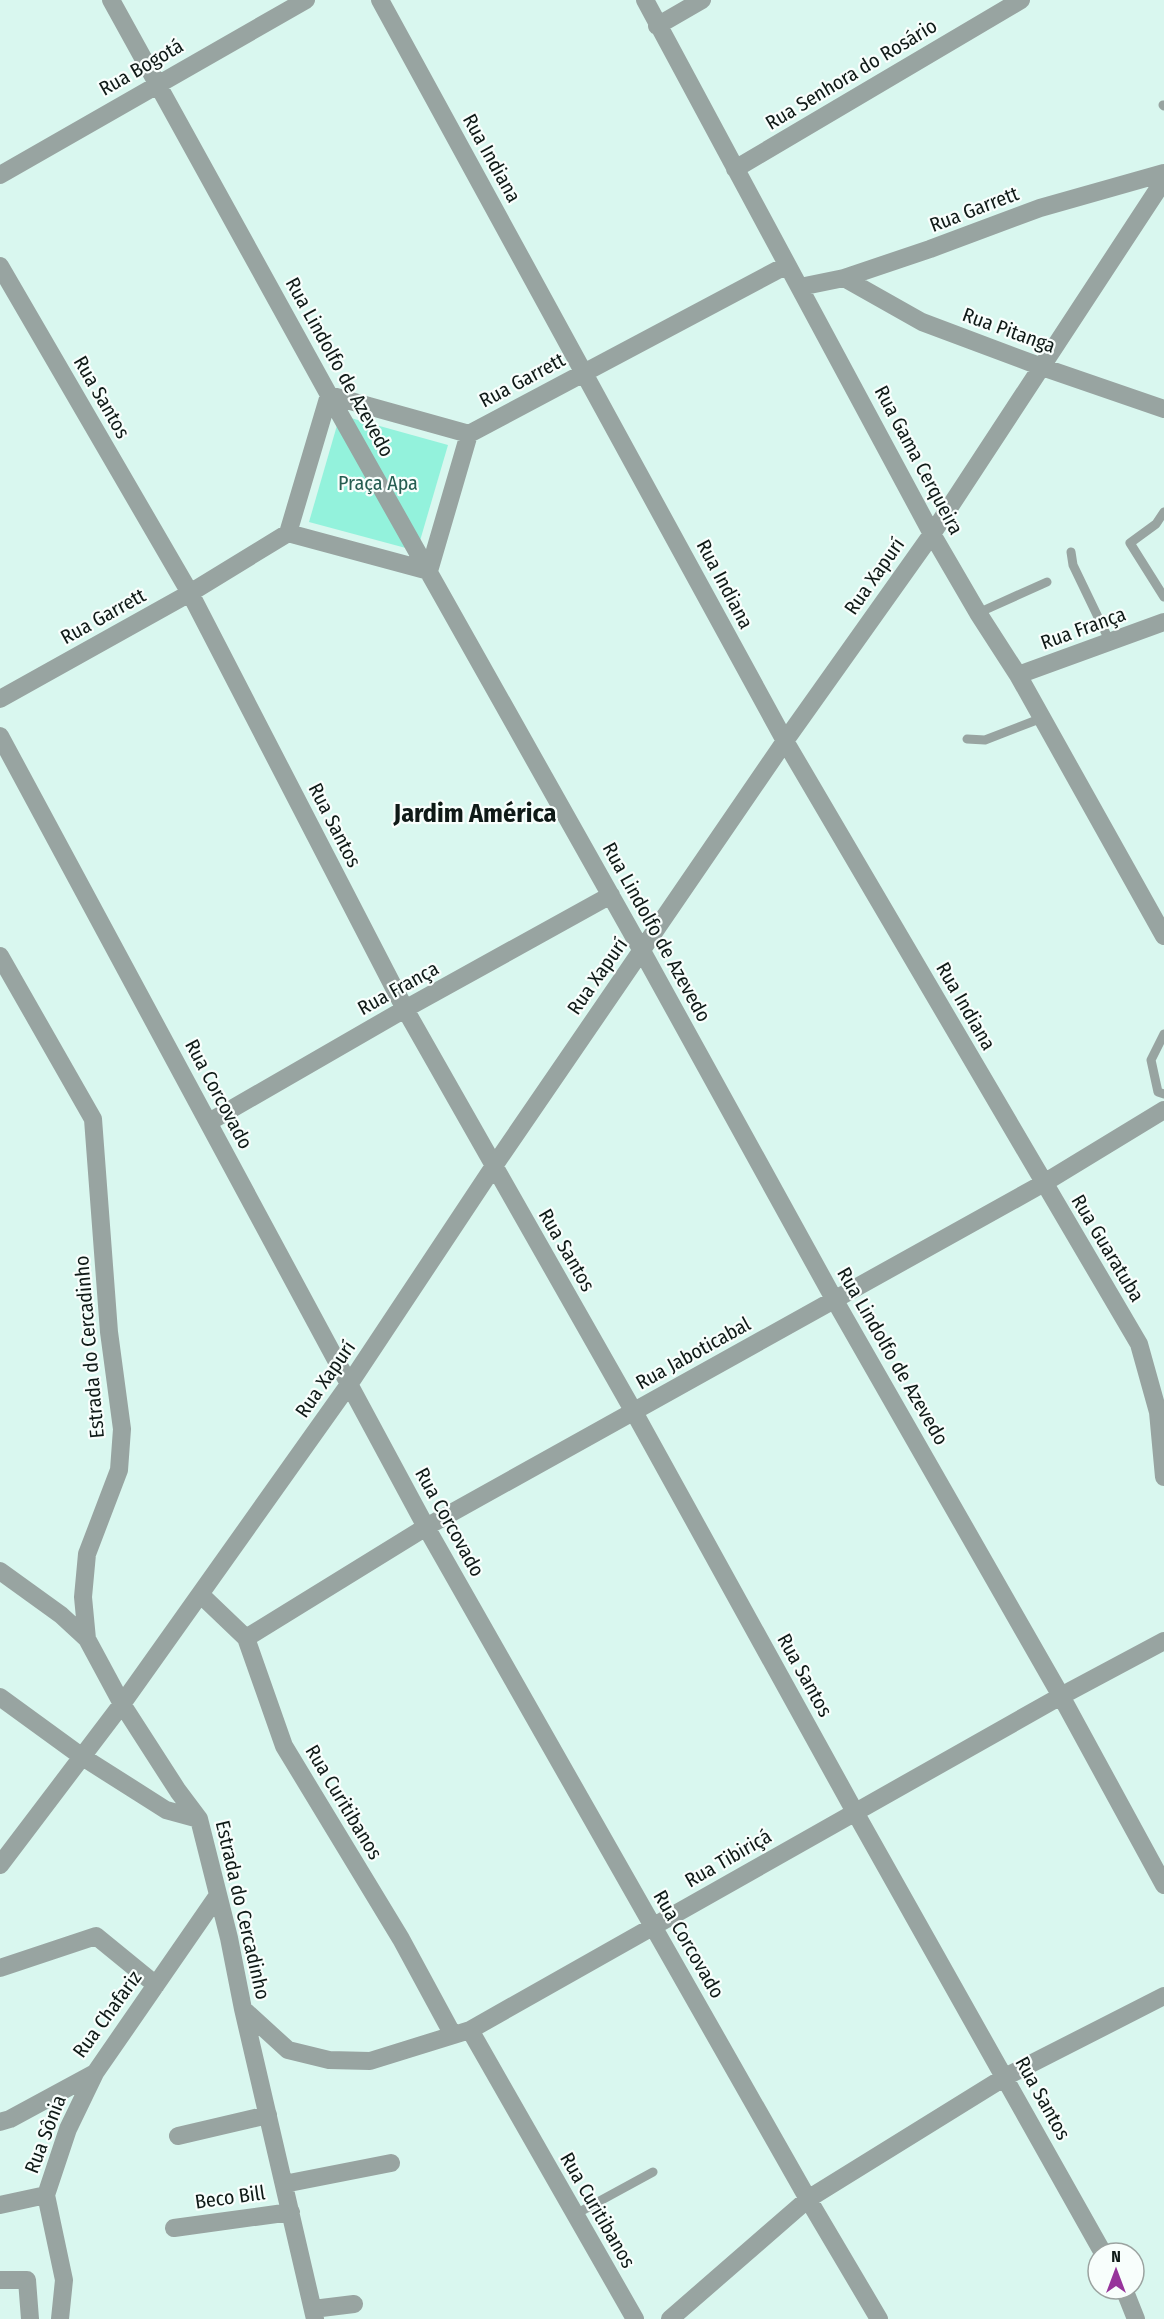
<svg xmlns="http://www.w3.org/2000/svg" width="1164" height="2319" font-family="'Fira Sans Condensed',sans-serif">
<style>
.green{fill:#93f2dc}
.lines{fill:none;stroke-linecap:round;stroke-linejoin:round}
.lane{stroke:#98a4a1;stroke-width:9}
.street{stroke:#98a4a1;stroke-width:18}
.labels{text-anchor:middle;stroke-width:4.5;stroke-linejoin:round;paint-order:stroke}
.street-label{font-size:20px;fill:#0f1a17;stroke:#f8fefc}
.park-label{font-size:20px;fill:#255d51;stroke:#f8fefc}
.district-label{font-size:26px;font-weight:bold;fill:#0f1a17;stroke:#f8fefc}
</style>
<rect width="100%" height="100%" fill="#d9f7ef"/>
<path class="green" d="M 340,415 L 448,445 L 417,551 L 309,522 Z"/>
<g class="lines">
<path class="lane" d="M 1163,105 L 1164,106
M 1164,512 L 1156,524 L 1130,543 L 1164,597
M 1071,552 L 1073,565 L 1110,642
M 978,613 L 1047,582
M 967,739 L 985,740 L 1042,718
M 1164,1034 L 1151,1060 L 1158,1092 L 1164,1094
M 574,2215 L 653,2172"/>
<path class="street" d="M 111,0 L 329,395 L 642,951 L 834,1299 L 1061,1696 L 1164,1885
M 380,0 L 785,741 L 1139,1344 L 1158,1412 L 1164,1477
M 645,0 L 932,534 L 978,613 L 1018,675 L 1164,936
M 657,26 L 702,0
M 735,169 L 1021,0
M 0,175 L 306,0
M 0,266 L 190,593 L 405,1009 L 634,1412 L 855,1812 L 1103,2253
M 844,278 L 922,322 L 1042,367 L 1164,409
M 800,287 L 844,278 L 930,249 L 1040,208 L 1164,173
M 329,395 L 469,434 L 429,571 L 288,533 Z
M 469,434 L 787,265
M 1018,675 L 1164,622
M 0,699 L 190,593 L 288,533
M 0,736 L 426,1527 L 808,2199 L 879,2319
M 0,956 L 93,1119 L 109,1332 L 122,1429 L 119,1470 L 87,1554 L 83,1597 L 87,1639 L 122,1704 L 178,1791 L 199,1819 L 229,1938 L 243,2009 L 315,2319
M 209,1122 L 405,1009 L 611,895
M 0,1571 L 61,1615 L 87,1639
M 200,1594 L 246,1638 L 284,1746 L 401,1939 L 453,2035
M 246,1638 L 426,1527 L 1044,1183 L 1164,1110
M 0,1697 L 81,1756 L 166,1810 L 199,1819
M 0,1865 L 122,1704 L 350,1383 L 494,1166 L 785,741 L 932,534 L 1164,180
M 0,1968 L 96,1936 L 156,1985
M 243,2009 L 288,2050 L 329,2060 L 370,2061 L 470,2030 L 1061,1696 L 1164,1641
M 470,2030 L 635,2319
M 0,2122 L 10,2119 L 95,2073 L 218,1895
M 178,2136 L 268,2115
M 284,2184 L 391,2163
M 0,2205 L 46,2195
M 174,2228 L 291,2212
M 0,2280 L 27,2280 L 30,2319
M 1124,2289 L 1136,2319
M 313,2309 L 354,2304
M 60,2319 L 64,2280 L 46,2195 L 68,2129 L 95,2073
M 670,2319 L 808,2199 L 1005,2077 L 1164,1996"/>
</g>
<g class="labels">
<g class="street-label">
<text transform="translate(141 67) rotate(-30)" y="7">Rua Bogotá</text>
<text transform="translate(851 74) rotate(-31)" y="7">Rua Senhora do Rosário</text>
<text transform="translate(492 158) rotate(61)" y="7">Rua Indiana</text>
<text transform="translate(974 209) rotate(-21)" y="7">Rua Garrett</text>
<text transform="translate(1009 330) rotate(20)" y="7">Rua Pitanga</text>
<text transform="translate(340 367) rotate(61)" y="7">Rua Lindolfo de Azevedo</text>
<text transform="translate(522 380) rotate(-28)" y="7">Rua Garrett</text>
<text transform="translate(102 397) rotate(60)" y="7">Rua Santos</text>
<text transform="translate(919 460) rotate(62)" y="7">Rua Gama Cerqueira</text>
<text transform="translate(874 576) rotate(-55)" y="7">Rua Xapurí</text>
<text transform="translate(725 584) rotate(62)" y="7">Rua Indiana</text>
<text transform="translate(103 616) rotate(-29)" y="7">Rua Garrett</text>
<text transform="translate(1083 628) rotate(-20)" y="7">Rua França</text>
<text transform="translate(335 825) rotate(63)" y="7">Rua Santos</text>
<text transform="translate(657 932) rotate(61)" y="7">Rua Lindolfo de Azevedo</text>
<text transform="translate(597 976) rotate(-55)" y="7">Rua Xapurí</text>
<text transform="translate(398 988) rotate(-29)" y="7">Rua França</text>
<text transform="translate(966 1006) rotate(60)" y="7">Rua Indiana</text>
<text transform="translate(219 1094) rotate(62)" y="7">Rua Corcovado</text>
<text transform="translate(1108 1248) rotate(59)" y="7">Rua Guaratuba</text>
<text transform="translate(567 1250) rotate(60)" y="7">Rua Santos</text>
<text transform="translate(89 1347) rotate(-95)" y="7">Estrada do Cercadinho</text>
<text transform="translate(693 1353) rotate(-29)" y="7">Rua Jaboticabal</text>
<text transform="translate(893 1356) rotate(60)" y="7">Rua Lindolfo de Azevedo</text>
<text transform="translate(325 1379) rotate(-55)" y="7">Rua Xapurí</text>
<text transform="translate(450 1522) rotate(61)" y="7">Rua Corcovado</text>
<text transform="translate(805 1675) rotate(61)" y="7">Rua Santos</text>
<text transform="translate(344 1802) rotate(59)" y="7">Rua Curitibanos</text>
<text transform="translate(728 1858) rotate(-30)" y="7">Rua Tibiriçá</text>
<text transform="translate(243 1910) rotate(77)" y="7">Estrada do Cercadinho</text>
<text transform="translate(689 1944) rotate(60)" y="7">Rua Corcovado</text>
<text transform="translate(107 2014) rotate(-54)" y="7">Rua Chafariz</text>
<text transform="translate(1043 2098) rotate(61)" y="7">Rua Santos</text>
<text transform="translate(45 2134) rotate(-69)" y="7">Rua Sônia</text>
<text transform="translate(230 2197) rotate(-8)" y="7">Beco Bill</text>
<text transform="translate(598 2210) rotate(60)" y="7">Rua Curitibanos</text>
</g>
<g class="park-label">
<text x="378" y="490">Praça Apa</text>
</g>
<g class="district-label">
<text x="475" y="822">Jardim América</text>
</g>
</g>
<g transform="translate(1116 2271)"><circle r="28" fill="#f8fefc" stroke="#9ba3a0" stroke-width="1.5"/>
<path d="M0-4.5L10 22L0 15L-10 22Z" fill="#97349b"/>
<text y="-9" font-size="16" font-weight="bold" text-anchor="middle" fill="#0f1a17">N</text>
</g>
</svg>
